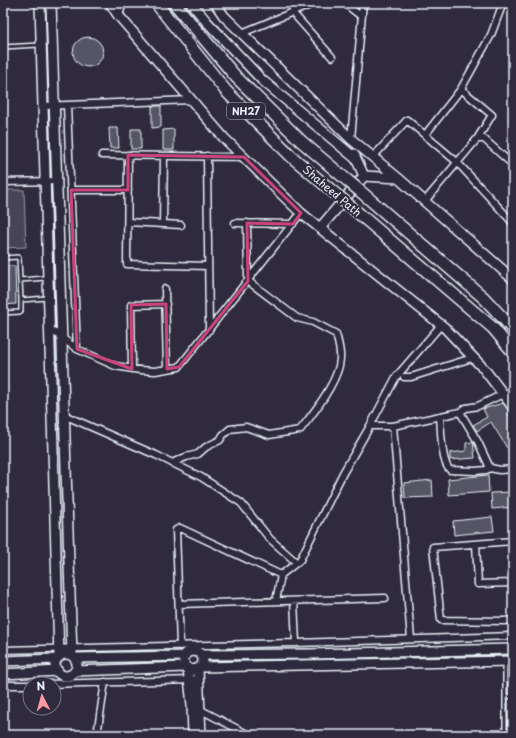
<svg xmlns="http://www.w3.org/2000/svg" width="516" height="738" font-family="'Playpen Sans',sans-serif">
<style>
.green{fill:#464455;stroke:#979aa6}
.building{fill:#575565;stroke:#e8f1f8}
.lines{fill:none;stroke-linecap:round;stroke-linejoin:round}
.lane-casing{stroke:#e8f1f8;stroke-width:6}
.street-casing{stroke:#e8f1f8;stroke-width:9}
.secondary-casing{stroke:#e8f1f8;stroke-width:12}
.highway-casing{stroke:#e8f1f8;stroke-width:14}
.lane{stroke:#2f2a3d;stroke-width:3}
.street{stroke:#2f2a3d;stroke-width:6}
.secondary{stroke:#2f2a3d;stroke-width:9}
.highway{stroke:#2f2a3d;stroke-width:11}
.highway-bridge-casing{stroke:#e8f1f8;stroke-width:14;stroke-linecap:butt}
.highway-bridge{stroke:#2f2a3d;stroke-width:11}
.marked{fill:none;stroke:#ca437a;stroke-width:3;stroke-linejoin:round}
.labels{text-anchor:middle;stroke-width:4;stroke-linejoin:round;paint-order:stroke}
.shield{fill:#2f2a3d;stroke:#b0b5c0;stroke-width:1}
.shield-label{font-size:10px;font-weight:bold;fill:#e8f1f8}
.street-label{font-size:11px;fill:#e8f1f8;stroke:#2f2a3d}
</style>
<rect width="100%" height="100%" fill="#2f2a3d"/>
<filter id="ink" filterUnits="userSpaceOnUse"><feTurbulence type="fractalNoise" baseFrequency=".025" numOctaves="2"/><feDisplacementMap in="SourceGraphic" scale="8" xChannelSelector="R" yChannelSelector="G"/><feConvolveMatrix kernelMatrix="1 2 1 2 8 2 1 2 1" color-interpolation-filters="sRGB"/></filter>
<g filter="url(#ink)">
<path class="green" d="M 3,190 L 24,190 L 26,247 L 3,248 Z"/>
<path class="building" d="M73 52a15 15 0 1 1 30 0a15 15 0 1 1-30 0Z
M 152,106 L 161,106 L 161,127 L 152,128 Z
M 109,128 L 118,128 L 119,148 L 110,148 Z
M 131,129 L 141,129 L 141,149 L 131,149 Z
M 174,129 L 174,150 L 163,150 L 163,130 Z
M 3,266 L 15,266 L 16,304 L 3,305 Z
M 503,403 L 510,412 L 507,413 L 513,422 L 513,445 L 507,448 L 491,422 L 477,431 L 473,425 L 487,417 L 483,409 Z
M 473,442 L 475,458 L 450,460 L 450,453 L 466,451 L 466,443 Z
M 488,475 L 489,492 L 449,495 L 448,479 Z
M 432,480 L 433,497 L 405,498 L 404,483 Z
M 513,492 L 513,507 L 492,509 L 491,493 Z
M 492,517 L 494,531 L 454,535 L 453,521 Z"/>
<g class="lines">
<g class="lane-casing">
<path id="lane" d="M 3,47 L 39,45
M 3,258 L 18,257 L 19,258 L 20,280 L 46,278
M 20,280 L 21,300
M 3,313 L 20,312 L 21,311 L 21,300 L 47,298
M 505,697 L 513,696
M 505,735 L 505,663"/>
</g>
<g class="street-casing">
<path id="street" d="M 344,3 L 362,17
M 292,12 L 332,57
M 242,33 L 315,3
M 44,106 L 67,105
M 425,135 L 461,89
M 351,139 L 363,3
M 477,139 L 492,115 L 461,89 L 491,35 L 503,3
M 102,155 L 244,157
M 128,155 L 127,264 L 208,266
M 207,156 L 209,330
M 373,157 L 407,120 L 457,162 L 513,223
M 3,182 L 58,181
M 71,190 L 128,190
M 425,201 L 477,139 L 484,139 L 513,165
M 128,222 L 181,225
M 235,223 L 293,224
M 163,224 L 164,156
M 165,289 L 167,369
M 50,329 L 77,349 L 115,366 L 140,370 L 155,371 L 179,367 L 301,213
M 77,349 L 67,105 L 191,100
M 132,369 L 131,305 L 166,304
M 404,377 L 411,377 L 472,358
M 460,412 L 478,442 L 490,468
M 66,416 L 156,455 L 201,477 L 241,503 L 270,539 L 297,563
M 440,416 C 441,428 441,463 450,470 L 475,471 L 486,470 L 490,468 L 500,470 L 513,469
M 370,426 L 393,426 L 460,412 L 466,408 L 478,406 L 503,394
M 393,426 L 411,639
M 172,463 L 186,457 L 198,454 L 206,447 L 220,440 L 223,435 L 230,429 L 246,427 L 269,435 L 300,430 C 313,414 339,380 340,359 C 341,351 338,342 336,334 L 313,322 L 297,318 L 248,281 L 247,223
M 513,541 L 433,547 L 441,620 L 504,621 L 513,620
M 476,544 L 478,584 L 513,583
M 276,601 L 281,575 L 300,560 L 343,473 L 370,426 L 396,377 L 441,325
M 294,601 L 296,643
M 179,604 L 385,598
M 180,646 L 176,530 L 180,528 L 281,575
M 3,650 L 296,643 L 513,636
M 48,684 L 193,680
M 3,685 L 30,685
M 197,708 L 249,735
M 97,735 L 105,682"/>
</g>
<g class="secondary-casing">
<path id="secondary" d="M 40,3 L 59,657
M 51,3 L 72,655
M 110,3 L 118,15 L 224,138 L 301,213 L 445,328 L 484,369 L 513,407
M 191,3 L 207,22 L 262,80 L 355,158
M 215,3 L 224,16 L 351,139 L 398,178
M 118,15 L 121,3
M 354,154 L 364,176
M 364,176 L 398,178 L 513,279
M 320,228 L 364,176
M55 665a11 11 0 1 1 22 0a11 11 0 1 1-22 0Z
M 201,655 L 310,654 L 513,649
M 75,658 L 185,656
M 3,661 L 57,659
M 201,667 C 211,648 180,646 184,662 C 184,667 188,669 193,670 L 201,667 L 513,661
M 188,669 L 192,705 L 193,735
M 198,669 L 201,735
M 75,671 L 186,667
M 3,674 L 58,671"/>
</g>
<g class="highway-casing">
<path id="highway" d="M 156,3 L 226,91 L 292,157 L 338,196
M 174,3 L 236,77 L 301,141 L 348,181
M 360,191 L 484,298 L 513,329
M 350,206 L 493,328 L 513,352"/>
</g>
<use href="#lane" class="lane"/>
<use href="#street" class="street"/>
<use href="#secondary" class="secondary"/>
<use href="#highway" class="highway"/>
<g class="highway-bridge-casing">
<path id="highway-bridge" d="M 348,181 L 360,191
M 338,196 L 350,206"/>
</g>
<use href="#highway-bridge" class="highway-bridge"/>
</g>
</g>
<path class="marked" d="M 128,155 L 244,157 L 301,213 L 293,224 L 247,223 L 248,281 L 179,367 L 167,369 L 166,304 L 131,305 L 132,369 L 77,349 L 71,190 L 128,190 Z"/>
<g class="labels">
<rect class="shield" x="227" y="103" width="38" height="16" rx="3"/>
<g class="shield-label">
<text x="246" y="115">NH27</text>
</g>
<g class="street-label">
<text transform="translate(332 191) rotate(40)" y="4">Shaheed Path</text>
</g>
</g>
<rect width="516" height="738" fill="none" stroke="#2f2a3d" stroke-width="16"/>
<rect x="8" y="8" width="500" height="722" fill="none" stroke="#e8f1f8" stroke-width="1.5" filter="url(#ink)"/>
<g transform="translate(42 696) rotate(354)"><circle r="19" fill="#2f2a3d" stroke="#797a88"/>
<path d="M0-3L7 15L0 10L-7 15Z" fill="#ff9aa2"/>
<text y="-6" font-size="11" font-weight="bold" text-anchor="middle" fill="#e8f1f8">N</text>
</g>
</svg>
